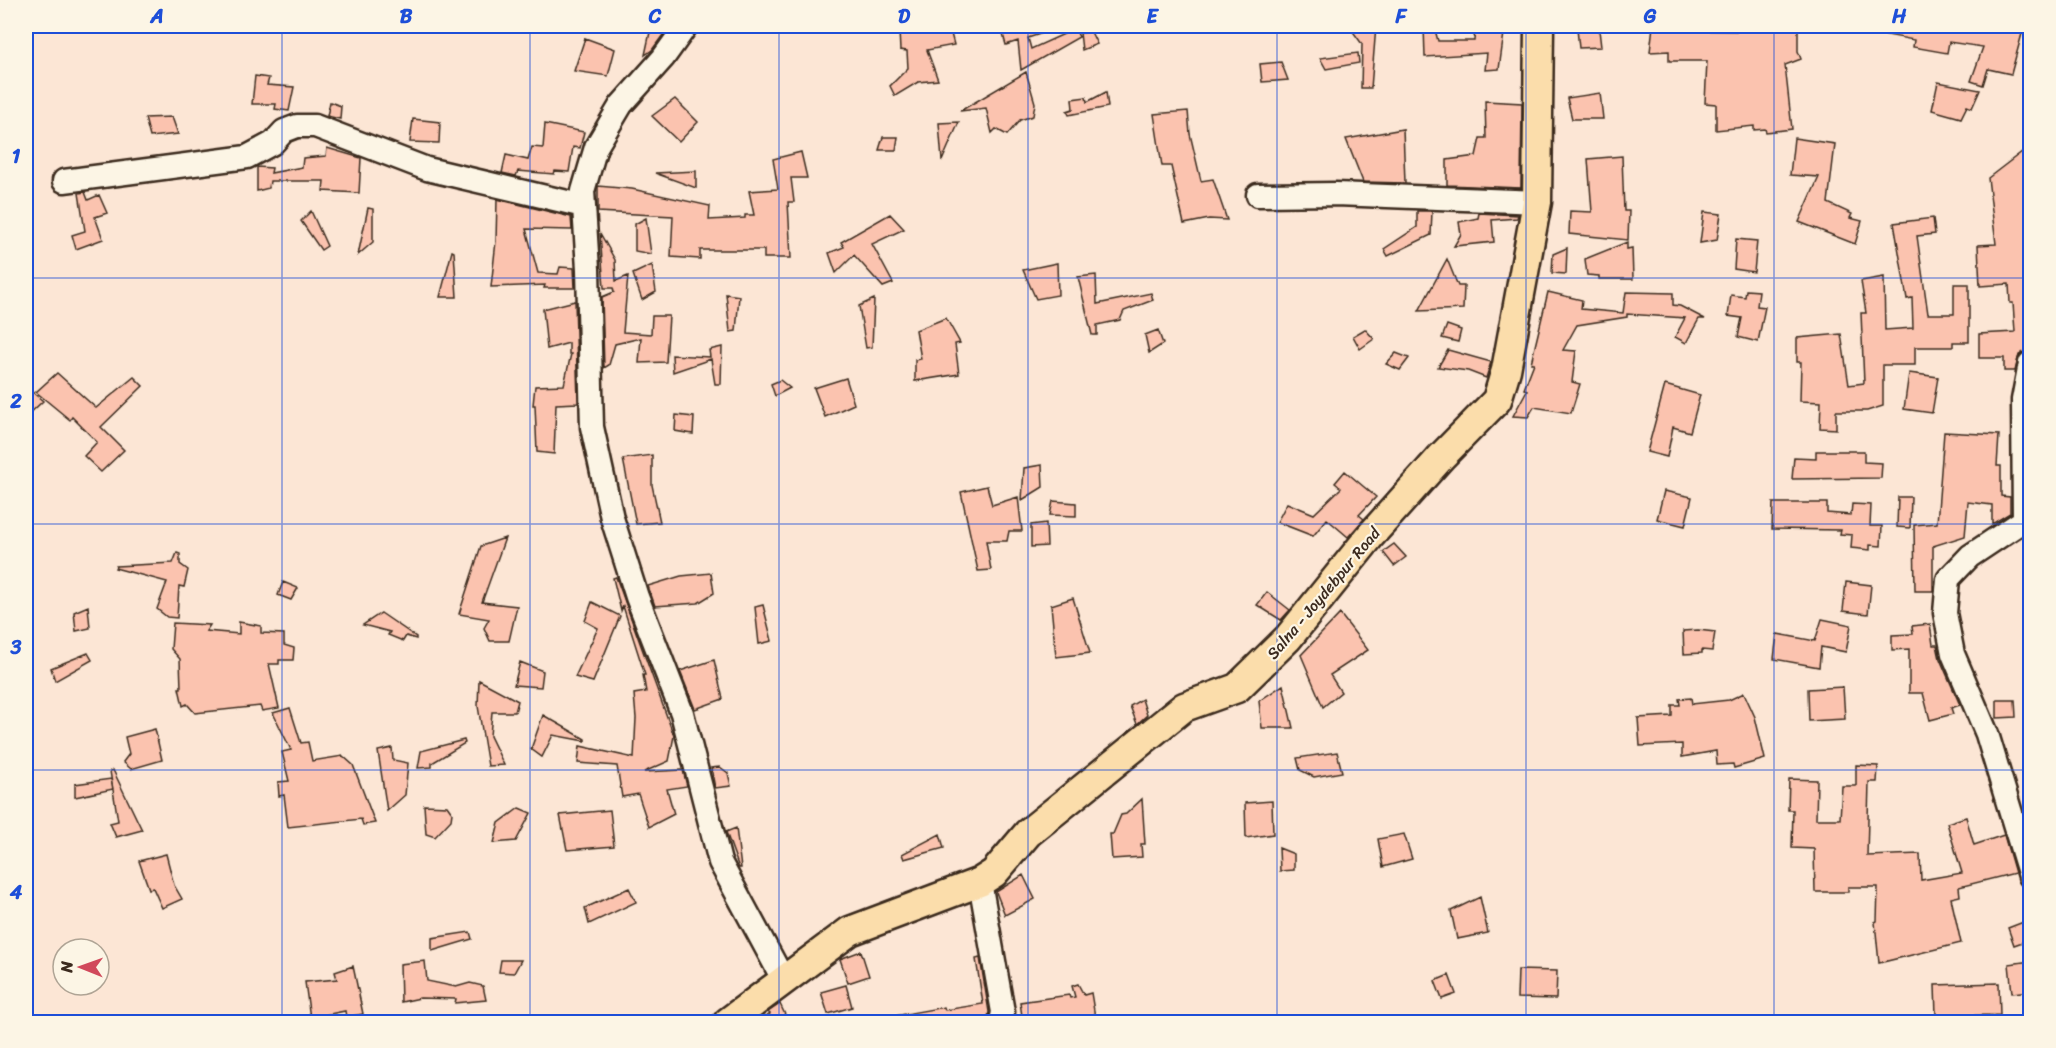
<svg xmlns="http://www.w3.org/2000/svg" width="2056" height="1048" font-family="Sriracha,sans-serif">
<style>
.building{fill:#fbc3af;stroke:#3b2a1e;stroke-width:1.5}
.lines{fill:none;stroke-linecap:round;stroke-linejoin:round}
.minor-casing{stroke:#3b2a1e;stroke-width:27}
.major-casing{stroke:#3b2a1e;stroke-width:33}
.minor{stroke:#fcf5e5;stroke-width:22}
.major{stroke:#fbddab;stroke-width:28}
.grid{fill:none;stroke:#1d4ed8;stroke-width:1.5;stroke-opacity:0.55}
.labels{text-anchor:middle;stroke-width:4.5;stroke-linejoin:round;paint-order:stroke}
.street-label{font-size:16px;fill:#3b2a1e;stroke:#fcf5e5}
.neatline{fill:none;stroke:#1d4ed8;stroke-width:2}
.grid-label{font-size:20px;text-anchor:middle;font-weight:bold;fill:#1d4ed8}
</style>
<rect width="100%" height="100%" fill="#fce6d5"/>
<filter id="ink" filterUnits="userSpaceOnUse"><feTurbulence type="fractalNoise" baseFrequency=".0167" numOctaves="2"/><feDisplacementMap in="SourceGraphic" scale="12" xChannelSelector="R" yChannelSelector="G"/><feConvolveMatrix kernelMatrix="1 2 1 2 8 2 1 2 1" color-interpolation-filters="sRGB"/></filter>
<g filter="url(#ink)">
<path class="building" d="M 659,26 L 668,28 L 652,50 L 645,55 L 650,32 Z
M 949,26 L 954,45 L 927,50 L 938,80 L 918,82 L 895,96 L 890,86 L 908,68 L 907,51 L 900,50 L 899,31 L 933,31 Z
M 1017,26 L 1048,26 L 1049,31 L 1028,38 L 1031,49 L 1075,29 L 1079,37 L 1021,70 L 1018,41 L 1006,45 L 1002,31 L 1017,29 Z
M 1349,26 L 1376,26 L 1371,88 L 1361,88 L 1362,44 Z
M 1424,26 L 1434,26 L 1438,41 L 1474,41 L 1475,26 L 1505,26 L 1499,69 L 1485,70 L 1487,53 L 1425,57 Z
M 1653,26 L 1678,26 L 1677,30 L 1743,31 L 1772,29 L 1772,26 L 1798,26 L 1798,51 L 1801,59 L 1785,65 L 1792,129 L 1766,132 L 1765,129 L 1754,130 L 1754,126 L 1716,130 L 1716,104 L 1705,103 L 1707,61 L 1669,61 L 1669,51 L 1650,52 Z
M 1871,26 L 2005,26 L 2023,30 L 2011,74 L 1988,69 L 1983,85 L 1971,81 L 1983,47 L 1949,42 L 1947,53 L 1913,47 L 1914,40 L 1871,32 Z
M 1577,29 L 1599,30 L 1601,47 L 1579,48 Z
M 1091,32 L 1097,44 L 1082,50 L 1080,33 Z
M 585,38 L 615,49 L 608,76 L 574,71 Z
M 1358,53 L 1359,63 L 1326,69 L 1320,58 Z
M 1281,62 L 1288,80 L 1262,82 L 1260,64 Z
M 1026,72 L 1035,103 L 1033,116 L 1020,120 L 1007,135 L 996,129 L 992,133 L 986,108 L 960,111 Z
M 255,76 L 269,78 L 267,85 L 294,87 L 289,111 L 275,109 L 276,104 L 252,104 Z
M 1938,82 L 1980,90 L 1972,108 L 1967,106 L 1961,118 L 1932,110 Z
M 1106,92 L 1108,107 L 1069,115 L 1067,111 L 1073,109 L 1072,99 L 1086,97 L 1087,102 Z
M 1600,93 L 1603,119 L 1572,119 L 1567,98 Z
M 675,99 L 698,122 L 679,142 L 652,116 Z
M 1485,101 L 1522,103 L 1521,188 L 1447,185 L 1447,160 L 1476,156 L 1480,138 L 1486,138 Z
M 330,102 L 341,106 L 340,119 L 327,116 Z
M 1188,111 L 1190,134 L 1201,181 L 1213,179 L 1227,220 L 1209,219 L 1184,224 L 1171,166 L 1162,166 L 1154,114 Z
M 172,117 L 178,134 L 150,137 L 145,118 Z
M 413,119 L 440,122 L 439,143 L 410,142 Z
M 959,122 L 942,161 L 939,123 Z
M 545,124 L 584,132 L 580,148 L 573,147 L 569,172 L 555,171 L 554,174 L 518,171 L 516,176 L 502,173 L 506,155 L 528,160 L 532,147 L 543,148 Z
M 1403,129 L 1405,183 L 1363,182 L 1346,139 Z
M 883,137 L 898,137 L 896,150 L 879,150 Z
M 1794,138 L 1835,144 L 1828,203 L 1852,214 L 1850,218 L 1862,221 L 1855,244 L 1799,222 L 1819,177 L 1790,175 Z
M 2031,145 L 2031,350 L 2019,355 L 2015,371 L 2004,371 L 2004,358 L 1979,358 L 1979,334 L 2015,332 L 2013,303 L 2010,303 L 2009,284 L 1980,286 L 1978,245 L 1996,244 L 1988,178 Z
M 327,148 L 361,158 L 359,193 L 323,191 L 324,181 L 270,181 L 269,188 L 257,191 L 257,167 L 272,168 L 271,173 L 302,167 L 303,158 L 326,156 Z
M 801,152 L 807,178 L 791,178 L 794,202 L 788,202 L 791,258 L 764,258 L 764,250 L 700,250 L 700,259 L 671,257 L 673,216 L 598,212 L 598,186 L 632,189 L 710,206 L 709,220 L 745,218 L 745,215 L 754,215 L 749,191 L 778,189 L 773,159 Z
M 1622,156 L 1624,211 L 1629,211 L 1628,240 L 1569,234 L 1570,211 L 1592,212 L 1588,159 Z
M 696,171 L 696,188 L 655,173 Z
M 85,192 L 88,200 L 99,195 L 107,213 L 95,217 L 103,239 L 76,249 L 72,235 L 85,231 L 79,193 Z
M 497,199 L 571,217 L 572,230 L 526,229 L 538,273 L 558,274 L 560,267 L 574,268 L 575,288 L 544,288 L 545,285 L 491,287 L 496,241 Z
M 368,208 L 373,209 L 373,242 L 358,255 Z
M 311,211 L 327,246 L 321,250 L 301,221 Z
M 1417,211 L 1432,211 L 1431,235 L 1388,256 L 1384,249 L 1417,227 Z
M 1704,212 L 1721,214 L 1717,240 L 1700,243 Z
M 1479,213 L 1518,215 L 1517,218 L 1492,220 L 1494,242 L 1454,246 L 1461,234 L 1459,222 L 1478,218 Z
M 890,214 L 904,229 L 872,244 L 893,283 L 883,287 L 854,255 L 836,273 L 829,253 L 844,247 L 841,242 Z
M 646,218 L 651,254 L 635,251 L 635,224 Z
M 1933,218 L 1935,234 L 1917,236 L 1928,314 L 1954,314 L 1954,284 L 1969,284 L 1969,342 L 1953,342 L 1953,347 L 1915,347 L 1915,365 L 1883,365 L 1883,406 L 1867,411 L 1836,411 L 1836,429 L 1820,428 L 1821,402 L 1800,401 L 1801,362 L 1797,362 L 1797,338 L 1841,334 L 1849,385 L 1864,383 L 1861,313 L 1866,313 L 1861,281 L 1884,277 L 1885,330 L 1913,328 L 1912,298 L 1907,299 L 1894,223 Z
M 600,233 L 615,260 L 616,281 L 628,276 L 623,332 L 651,334 L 652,316 L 669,316 L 666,362 L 639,363 L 641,338 L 615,344 L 609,365 L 604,368 L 602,297 L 614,292 L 613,288 L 604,288 Z
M 1736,239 L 1757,241 L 1754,272 L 1734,269 Z
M 1627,242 L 1627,249 L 1632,248 L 1633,279 L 1599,279 L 1599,276 L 1587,275 L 1585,259 Z
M 1567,248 L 1566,274 L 1552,273 L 1553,254 Z
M 452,251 L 454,252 L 457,297 L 440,297 Z
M 1447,259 L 1458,286 L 1464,286 L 1463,309 L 1419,311 Z
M 1057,263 L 1058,295 L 1036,299 L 1023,270 Z
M 652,265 L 656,292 L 642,300 L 633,274 Z
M 1096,275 L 1097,304 L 1151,293 L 1153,300 L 1124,311 L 1120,320 L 1097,325 L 1097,335 L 1092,335 L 1078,277 Z
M 1746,290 L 1759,291 L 1757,306 L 1765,307 L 1758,342 L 1738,337 L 1742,318 L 1728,316 L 1731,295 L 1745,297 Z
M 1548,292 L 1582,300 L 1581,309 L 1623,313 L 1626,292 L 1673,293 L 1673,305 L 1680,306 L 1705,319 L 1699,319 L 1686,343 L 1675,337 L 1685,318 L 1627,314 L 1627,317 L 1577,325 L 1563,350 L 1576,351 L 1572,382 L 1580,384 L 1571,413 L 1534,407 L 1528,417 L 1513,416 L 1527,390 L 1524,389 L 1534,363 L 1531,363 Z
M 726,294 L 739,296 L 736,331 L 730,332 Z
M 874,299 L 872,347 L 866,348 L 859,306 Z
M 575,301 L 578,403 L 556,404 L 554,454 L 537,452 L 535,405 L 533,405 L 535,386 L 564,385 L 571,354 L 569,354 L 569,343 L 547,349 L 543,309 Z
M 946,318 L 960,343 L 955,344 L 959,374 L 915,381 L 915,360 L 921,359 L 916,330 Z
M 1447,325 L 1461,330 L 1458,342 L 1442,338 Z
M 1365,329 L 1374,339 L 1360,349 L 1353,336 Z
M 1158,330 L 1163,344 L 1149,353 L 1145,335 Z
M 722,347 L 721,384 L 715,384 L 711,359 L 673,372 L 672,355 L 710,357 L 709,350 Z
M 1448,350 L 1491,362 L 1486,378 L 1468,371 L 1438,367 Z
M 1396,353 L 1409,358 L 1400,370 L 1386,364 Z
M 57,373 L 96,408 L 134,377 L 143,386 L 101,427 L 124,450 L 101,472 L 84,456 L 97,442 L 72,417 L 70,420 L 36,392 Z
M 1909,373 L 1938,377 L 1932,413 L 1904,409 Z
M 846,378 L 854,404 L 825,417 L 814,388 Z
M 780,380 L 790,388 L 775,396 L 771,384 Z
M 1665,385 L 1700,395 L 1690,432 L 1673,427 L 1667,457 L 1647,452 Z
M 26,387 L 43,401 L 26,417 Z
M 676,415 L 694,417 L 693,434 L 675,431 Z
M 1944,432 L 1999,435 L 1997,466 L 2001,466 L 2001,496 L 2010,497 L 2010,513 L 1992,524 L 1992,505 L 1968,502 L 1965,536 L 1933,546 L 1933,591 L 1915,591 L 1914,525 L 1937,523 Z
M 1816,451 L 1864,451 L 1864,462 L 1882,463 L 1881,478 L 1792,479 L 1794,457 L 1816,458 Z
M 652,455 L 652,485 L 660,522 L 636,524 L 623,459 Z
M 1042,465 L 1043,487 L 1022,500 L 1024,468 Z
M 1345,471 L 1376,497 L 1359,515 L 1364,519 L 1348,537 L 1327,519 L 1313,536 L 1277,522 L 1287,503 L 1314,514 L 1341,488 L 1335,483 Z
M 987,486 L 992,505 L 1018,497 L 1022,531 L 1009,531 L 1007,541 L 986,541 L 991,570 L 978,571 L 961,492 Z
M 1664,491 L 1692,497 L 1685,526 L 1657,519 Z
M 1898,497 L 1911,497 L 1910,528 L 1897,527 Z
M 1053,501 L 1076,503 L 1076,516 L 1050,515 Z
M 1773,503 L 1827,503 L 1827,513 L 1851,515 L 1852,504 L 1871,505 L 1870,526 L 1882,526 L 1881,546 L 1870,545 L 1870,550 L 1851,548 L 1852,535 L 1840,534 L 1841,530 L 1772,529 Z
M 1046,523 L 1047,546 L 1031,547 L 1031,525 Z
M 505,538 L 482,602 L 517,606 L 509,641 L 490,641 L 484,628 L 489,619 L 459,614 L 481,546 Z
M 1394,544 L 1406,557 L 1394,566 L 1383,552 Z
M 177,553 L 180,554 L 180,564 L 188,570 L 184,587 L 179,586 L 177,618 L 167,617 L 157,609 L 167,582 L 115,568 L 116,566 L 173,563 Z
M 711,573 L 714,593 L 698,603 L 655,606 L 648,586 L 681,576 Z
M 616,577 L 674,736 L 669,761 L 644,772 L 683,770 L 687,786 L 667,789 L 674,814 L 649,827 L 638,794 L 622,797 L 617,766 L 578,763 L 580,746 L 634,758 L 636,718 L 634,694 L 646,692 L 643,675 L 645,675 L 623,606 L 621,611 L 613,578 Z
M 283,582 L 298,588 L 291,600 L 278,595 Z
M 1846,582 L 1871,585 L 1868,614 L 1843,611 Z
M 1267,592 L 1290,610 L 1281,620 L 1257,605 Z
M 1073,598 L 1090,653 L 1056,657 L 1051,605 Z
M 592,602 L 620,616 L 593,682 L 575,677 L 598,628 L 585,621 Z
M 763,605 L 772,641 L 759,644 L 755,607 Z
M 88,606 L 90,628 L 76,631 L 74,612 Z
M 381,613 L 416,637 L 416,639 L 406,636 L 403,641 L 388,635 L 390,632 L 363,625 Z
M 1340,614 L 1368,650 L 1330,675 L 1341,692 L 1323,707 L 1301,655 Z
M 1822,619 L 1851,625 L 1846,652 L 1821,647 L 1819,667 L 1774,659 L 1777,634 L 1815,641 Z
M 239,622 L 261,626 L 261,633 L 284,634 L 284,645 L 294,648 L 293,660 L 279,660 L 279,664 L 269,664 L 279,708 L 262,711 L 260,706 L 195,713 L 187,704 L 183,706 L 179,688 L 181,688 L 180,659 L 171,649 L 173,623 L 210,625 L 206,631 L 239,634 Z
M 1930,624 L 1933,645 L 1937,645 L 1940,659 L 1960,705 L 1951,708 L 1953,714 L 1930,720 L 1923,693 L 1909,693 L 1909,649 L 1892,650 L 1892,635 L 1913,634 L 1912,626 Z
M 1698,630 L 1715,632 L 1712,651 L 1702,650 L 1702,653 L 1684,654 L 1683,631 Z
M 88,653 L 92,660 L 55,681 L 51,668 Z
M 714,660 L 723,699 L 695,709 L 680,671 Z
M 520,662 L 543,671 L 541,687 L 514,685 Z
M 479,680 L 518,701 L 515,712 L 492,712 L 490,736 L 504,765 L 488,766 L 478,706 Z
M 1283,685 L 1293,728 L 1262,728 L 1259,701 Z
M 1843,687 L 1845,719 L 1809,721 L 1808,689 Z
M 1744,693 L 1755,717 L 1765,759 L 1734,768 L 1733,764 L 1717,765 L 1716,751 L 1682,757 L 1682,744 L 1640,746 L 1638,718 L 1672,716 L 1672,705 L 1680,705 L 1679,699 L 1691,698 L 1692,704 L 1729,700 Z
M 1142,699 L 1147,715 L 1137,724 L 1130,706 Z
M 1997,700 L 2015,700 L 2016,717 L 1997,718 Z
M 290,708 L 301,743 L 308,742 L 312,761 L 343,756 L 353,765 L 375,823 L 363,825 L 361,819 L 288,827 L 284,795 L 279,796 L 278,782 L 289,781 L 282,752 L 291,750 L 273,713 Z
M 543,715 L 585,739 L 585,741 L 553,735 L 542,757 L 531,749 Z
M 155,729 L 162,760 L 131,769 L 123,762 L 129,754 L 125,737 Z
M 464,740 L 465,743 L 432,763 L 432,767 L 418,768 L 421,751 Z
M 392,748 L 393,760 L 408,763 L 405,795 L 387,811 L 378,751 Z
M 1337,752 L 1342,772 L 1314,777 L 1300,770 L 1297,758 Z
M 1856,765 L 1878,766 L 1877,782 L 1869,782 L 1867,856 L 1920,854 L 1921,880 L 1962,873 L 1947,823 L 1966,817 L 1974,845 L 2004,835 L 2015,873 L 1959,887 L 1960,896 L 1951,898 L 1961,943 L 1879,963 L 1875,922 L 1877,921 L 1878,887 L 1848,887 L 1848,892 L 1815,892 L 1814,849 L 1792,848 L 1793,810 L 1788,810 L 1789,779 L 1817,780 L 1816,819 L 1840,819 L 1842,786 L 1856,786 Z
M 720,767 L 728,773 L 731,786 L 715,788 L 711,768 Z
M 113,770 L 142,830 L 116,837 L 110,823 L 118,821 L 110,771 Z
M 111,779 L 113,789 L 75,797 L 75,784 Z
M 1142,799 L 1145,844 L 1141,844 L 1142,857 L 1112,859 L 1110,834 L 1113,834 L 1121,815 L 1126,814 Z
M 1272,801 L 1273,834 L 1246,838 L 1245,803 Z
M 424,805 L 447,806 L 452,813 L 451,820 L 435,837 L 426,834 Z
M 519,808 L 531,813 L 516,841 L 494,843 L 499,823 Z
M 610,810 L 614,846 L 567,850 L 560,815 Z
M 736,828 L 741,868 L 739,868 L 726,832 Z
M 940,834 L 944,848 L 904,859 L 902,854 Z
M 1404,834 L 1412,859 L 1383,867 L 1378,839 Z
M 1279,848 L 1294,854 L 1294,870 L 1280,871 Z
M 166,854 L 174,885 L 182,899 L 162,908 L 153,888 L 149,889 L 139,861 Z
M 1023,875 L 1035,899 L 1005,915 L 996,892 Z
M 629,888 L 636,902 L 589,924 L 585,908 Z
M 1480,897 L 1488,933 L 1457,939 L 1451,911 Z
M 2031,919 L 2031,939 L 2014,945 L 2008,928 Z
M 470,932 L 472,939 L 432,951 L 432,938 Z
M 861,951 L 869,976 L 848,983 L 840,959 Z
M 980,958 L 989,1012 L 987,1023 L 895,1023 L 894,1016 L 944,1007 L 945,1010 L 983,1004 L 976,959 Z
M 501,960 L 521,960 L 514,973 L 499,972 Z
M 425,961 L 427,981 L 456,987 L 470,983 L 483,986 L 486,1000 L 455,1003 L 456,999 L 420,998 L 401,1002 L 400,964 Z
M 2031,961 L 2031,991 L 2012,993 L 2009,964 Z
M 353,966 L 363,1014 L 346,1017 L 345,1011 L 310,1018 L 305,982 L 337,979 L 335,972 Z
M 1518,970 L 1557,971 L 1556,999 L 1517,998 Z
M 1449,975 L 1456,994 L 1442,999 L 1435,981 Z
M 1999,983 L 2000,1015 L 1936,1016 L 1935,985 Z
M 1078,984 L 1084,995 L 1091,993 L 1096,1023 L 1083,1023 L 1080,1018 L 1058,1023 L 1023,1023 L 1020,1002 L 1069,995 L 1070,998 L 1075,997 L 1072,986 Z
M 846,985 L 852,1007 L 828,1014 L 821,992 Z
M 780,1004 L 789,1023 L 758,1023 L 770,1014 L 768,1012 Z"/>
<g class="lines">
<g class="minor-casing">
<path id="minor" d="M 686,26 L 663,58 L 621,105 L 596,147 L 583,191 L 588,269 L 592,427 L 612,518 L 637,597 L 682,713 L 720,862 L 784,981
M 64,181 L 247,157 L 273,143 L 284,131 L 297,126 L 315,126 L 427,169 L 584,206
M 1258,195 L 1336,194 L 1537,202
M 2030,363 L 2023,400 L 2024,520 L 1970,556 L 1948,579 L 1945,613 L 1953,654 L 1987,734 L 2030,876
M 980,882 L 1003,1012 L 1001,1022"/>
</g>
<g class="major-casing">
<path id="major" d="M 728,1022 L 850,931 L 980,882 L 994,873 L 1028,833 L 1184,707 L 1237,688 L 1288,638 L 1371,535 L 1441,457 L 1497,400 L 1506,370 L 1537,202 L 1539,26"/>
</g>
<use href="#minor" class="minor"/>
<use href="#major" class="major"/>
</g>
</g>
<path class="grid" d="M 282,26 L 282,1022M 530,26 L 530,1022M 779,26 L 779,1022M 1028,26 L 1028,1022M 1277,26 L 1277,1022M 1526,26 L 1526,1022M 1774,26 L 1774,1022M 26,278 L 2030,278M 26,524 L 2030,524M 26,770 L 2030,770"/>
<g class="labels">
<g class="street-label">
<text transform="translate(1323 593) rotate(-50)" y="6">Salna - Joydebpur Road</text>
</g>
</g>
<rect width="2056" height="1048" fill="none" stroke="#fcf5e5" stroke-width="66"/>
<g transform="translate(81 967) rotate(271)"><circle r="28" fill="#fcf5e5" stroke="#afa495" stroke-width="1.5"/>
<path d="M0-4.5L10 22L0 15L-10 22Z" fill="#d1495b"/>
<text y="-9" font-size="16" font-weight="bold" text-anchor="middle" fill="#3b2a1e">N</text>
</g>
<rect x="33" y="33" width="1990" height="982" class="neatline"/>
<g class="grid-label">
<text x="157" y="23">A</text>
<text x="406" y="23">B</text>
<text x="655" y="23">C</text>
<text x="904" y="23">D</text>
<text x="1152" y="23">E</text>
<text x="1401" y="23">F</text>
<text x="1650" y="23">G</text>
<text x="1899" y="23">H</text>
<text x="16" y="163">1</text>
<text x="16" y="408">2</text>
<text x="16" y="654">3</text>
<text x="16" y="899">4</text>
</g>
</svg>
